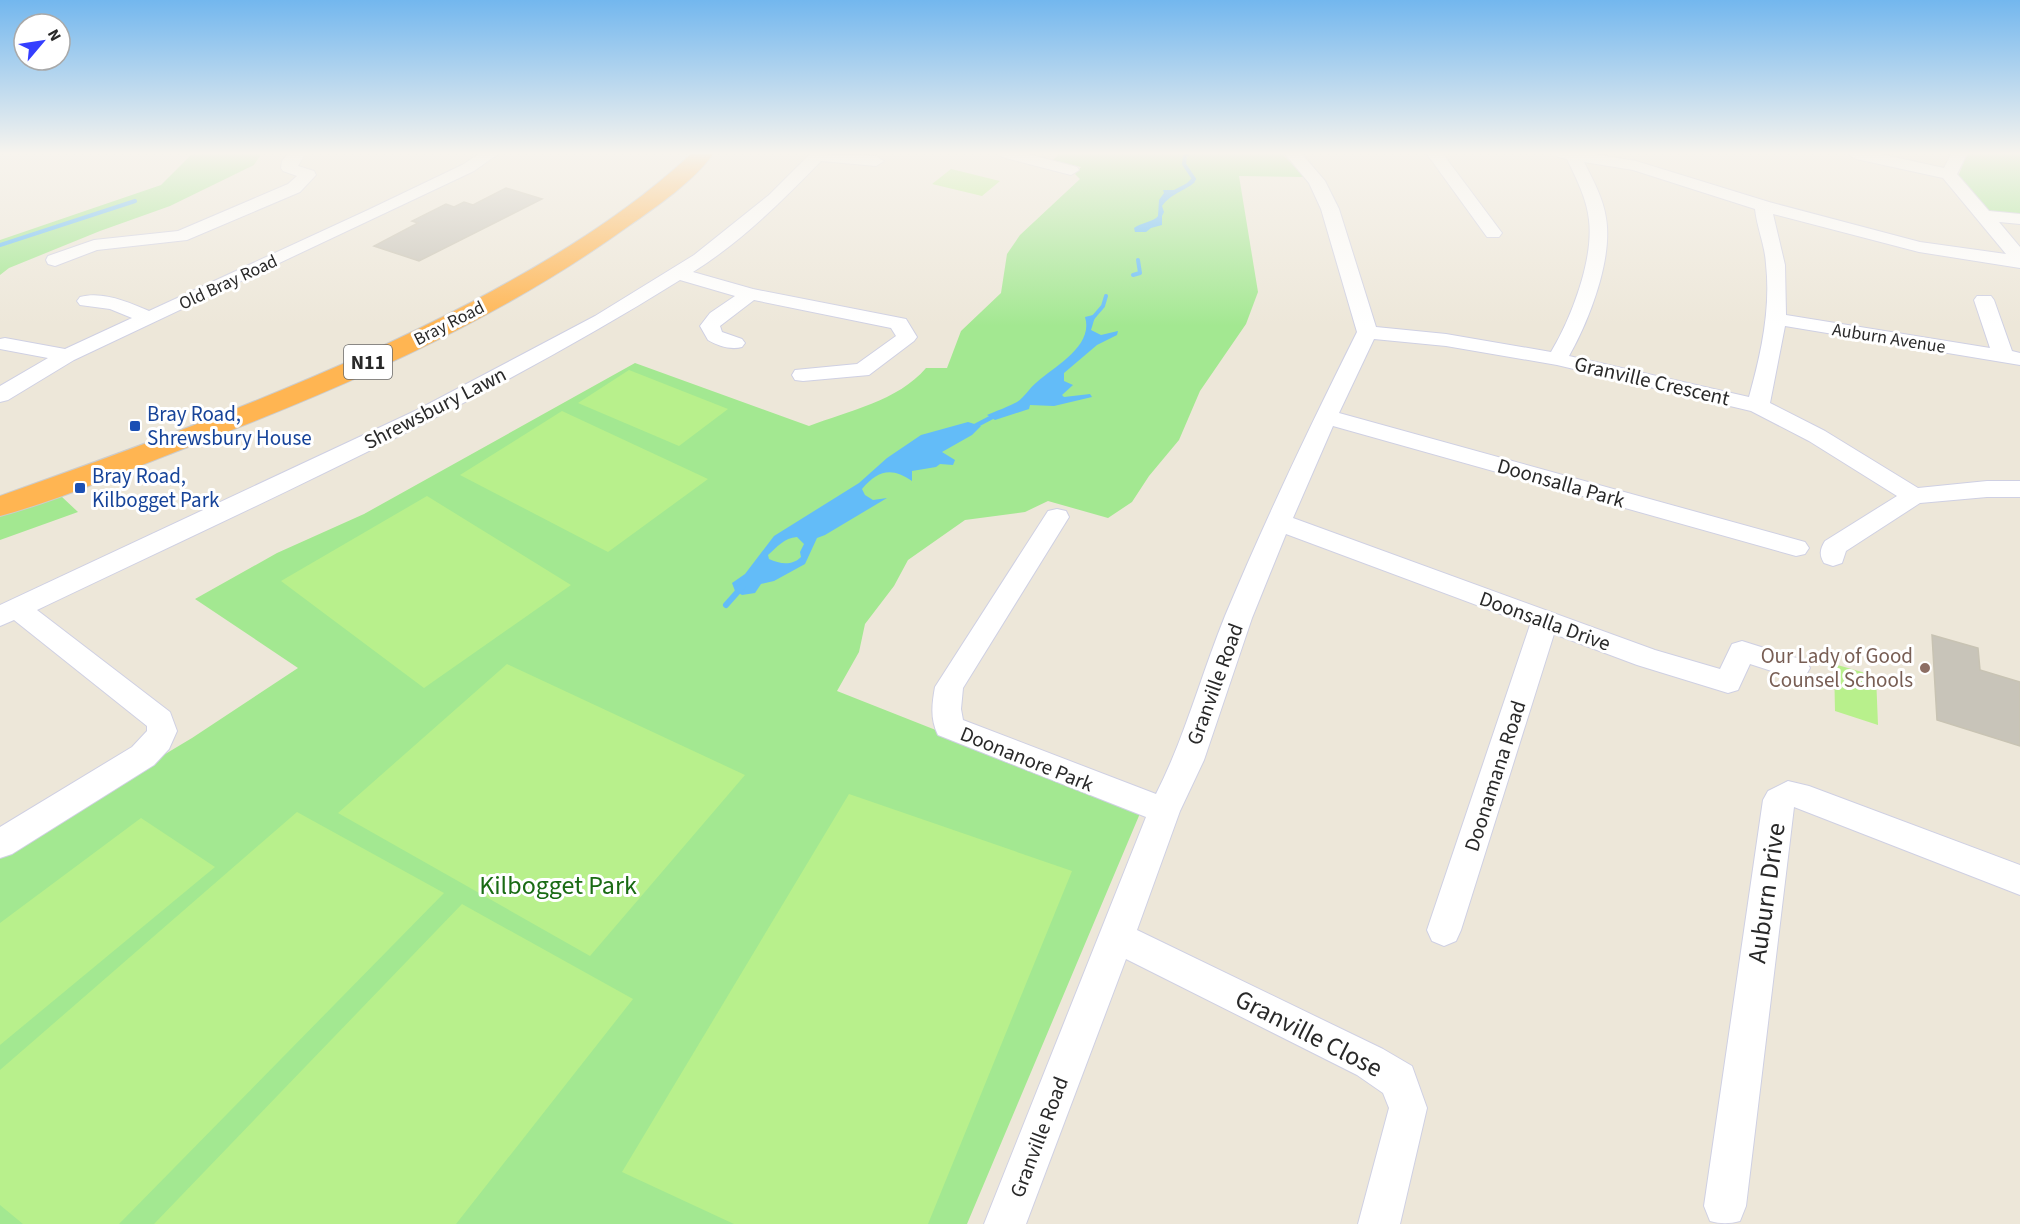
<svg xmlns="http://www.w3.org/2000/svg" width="2020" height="1224" font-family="'Source Sans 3',sans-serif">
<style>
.green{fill:#a3e891}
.pitch{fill:#b8f08c}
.water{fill:#63bcf8;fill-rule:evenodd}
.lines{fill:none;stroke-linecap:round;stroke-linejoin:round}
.stream-far2{stroke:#63bcf8;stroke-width:4}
.stream-far1{stroke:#63bcf8;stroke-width:4.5}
.stream{stroke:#63bcf8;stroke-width:6}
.building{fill:#c8c4b9;stroke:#c8c3b3;stroke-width:1.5}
.minor-casing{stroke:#cfd0e3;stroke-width:2}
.highway-casing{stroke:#ccc;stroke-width:2}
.minor{fill:#fff;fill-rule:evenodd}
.highway{fill:#ffb552;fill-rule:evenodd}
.transit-dot{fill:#1a4fb4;stroke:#fff;stroke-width:2}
.education-dot{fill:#8d6e63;stroke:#fff;stroke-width:2}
.labels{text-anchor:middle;stroke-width:6;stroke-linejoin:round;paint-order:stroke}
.far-street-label{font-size:18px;fill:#292929;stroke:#fff}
.shield{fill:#fff;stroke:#696969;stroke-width:1.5}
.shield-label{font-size:20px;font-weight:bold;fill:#292929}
.street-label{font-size:21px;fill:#292929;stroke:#fff}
.transit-label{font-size:21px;fill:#164399;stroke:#fff;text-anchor:start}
.education-label{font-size:21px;fill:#785e54;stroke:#fff;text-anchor:end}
.near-park-label{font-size:26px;fill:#1a6b14;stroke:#fff}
.near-street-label{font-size:26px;fill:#292929;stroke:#fff}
</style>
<rect width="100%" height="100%" fill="#ede7d9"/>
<path class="green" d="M 261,154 L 254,165 L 170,206 L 100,231 L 9,268 L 0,275 L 0,240 L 161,185 L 191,155 Z
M 1059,154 L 1282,154 L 1305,177 L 1239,176 L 1258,292 L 1246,324 L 1200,391 L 1179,440 L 1149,476 L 1132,502 L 1108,518 L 1048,501 L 1025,512 L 965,520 L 908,560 L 894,586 L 865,624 L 859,652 L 837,691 L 1141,811 L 967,1224 L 0,1224 L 0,853 L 192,738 L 298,668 L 195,599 L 277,553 L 364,514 L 635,363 L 809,426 C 848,411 898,401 926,368 L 947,368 L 961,331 L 1001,293 L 1007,254 L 1020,235 L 1080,179 L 1075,174 L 1081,167 L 1053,160 Z
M 1967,154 L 2020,154 L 2020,217 L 1989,211 L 1958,177 Z
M 61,496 L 78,512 L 0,540 L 0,516 Z"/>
<path class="pitch" d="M 951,169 L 1000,181 L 982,196 L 932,184 Z
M 629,370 L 728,409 L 679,446 L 578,403 Z
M 562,411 L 708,479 L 608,552 L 460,475 Z
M 427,496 L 571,585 L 424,688 L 281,581 Z
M 507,664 L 745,775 L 590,956 L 338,813 Z
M 1834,664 L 1876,676 L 1878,725 L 1835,711 Z
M 849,794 L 1072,871 L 928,1224 L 734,1224 L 622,1172 Z
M 297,812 L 444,893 L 119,1224 L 23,1224 L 0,1205 L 0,1070 Z
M 141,818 L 215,867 L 0,1045 L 0,923 Z
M 462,904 L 633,999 L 456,1224 L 154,1224 Z"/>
<path class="water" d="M 1193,180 L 1195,182 C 1183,192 1173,192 1162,206 L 1164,212 L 1162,216 L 1162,225 L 1151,228 L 1146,232 L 1135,232 L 1134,228 C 1142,222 1154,222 1158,216 L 1159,200 L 1164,193 L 1163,190 L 1174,190 Z
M 1093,315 L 1095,317 L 1091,330 L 1101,335 L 1118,331 L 1117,335 L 1097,345 L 1064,373 L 1064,381 L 1073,385 L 1062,395 L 1064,397 L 1090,394 L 1092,397 L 1054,406 L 1030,405 L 1029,409 L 995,420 L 987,415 C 994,412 1010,406 1017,402 C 1025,397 1029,388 1037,382 C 1055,366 1094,346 1085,317 Z
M 968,422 L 981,426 L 972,435 L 942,452 L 955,460 L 953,465 L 940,464 L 936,467 L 912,471 L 912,481 C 892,467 878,470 862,489 L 865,495 L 873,500 L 887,498 L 825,535 L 817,538 L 805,564 L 774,581 L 761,584 L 755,593 L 742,595 L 735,591 L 732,583 L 745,574 L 774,536 L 859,483 L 887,458 L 921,435 ZM 797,537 L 804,544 L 800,552 L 801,557 C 792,566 780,564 769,559 L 768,555 C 777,547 784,538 797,537 Z"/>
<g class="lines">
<path class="stream-far2" d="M 1188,154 L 1185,156 L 1184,164 L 1194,179 L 1189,184
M 0,245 L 135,201
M 1133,275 L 1140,273 L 1138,260
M 1091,320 L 1103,306 L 1106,296"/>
<path class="stream-far1" d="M 975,426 L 996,415"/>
<path class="stream" d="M 726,605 L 742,587"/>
</g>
<path class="building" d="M 506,188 L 542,199 L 419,261 L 374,246 L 418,223 L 412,221 L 446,204 L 454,207 L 464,202 L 473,205 Z
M 1932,635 L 1978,648 L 1980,670 L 2020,682 L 2020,746 L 1937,720 Z"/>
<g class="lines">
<g class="minor-casing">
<path id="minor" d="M 288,154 L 305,154 L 298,166 L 314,171 L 316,175 L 300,192 L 187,240 L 97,250 L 55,266 L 48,264 L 46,260 L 48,256 L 94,240 L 178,231 L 288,184 L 297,176 L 283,171 L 281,168 L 282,161 Z
M 479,154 L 498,154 L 474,171 L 74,360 L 8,400 L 0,402 L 0,386 L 48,358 L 0,349 L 0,339 L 5,338 L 65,349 L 132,318 L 110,309 L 80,305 L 77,301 L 80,297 C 103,291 128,302 149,311 L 368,210 L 462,165 Z
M 810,154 L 876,156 L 884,161 L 876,166 L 821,161 C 782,201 741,242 693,272 L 753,289 L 906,319 L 917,337 L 914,341 L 869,375 L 803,381 L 795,380 L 792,375 L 795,370 L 857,364 L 896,336 L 891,328 L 754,300 L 720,326 L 722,332 L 742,339 L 745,343 L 742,347 C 731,350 718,346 708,340 L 700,326 L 710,313 L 735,296 L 680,280 C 475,408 254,506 37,610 L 170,712 L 177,731 L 169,749 L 154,765 L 12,854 L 0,858 L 0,827 L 132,747 L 147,731 L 147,726 L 14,620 L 0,626 L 0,605 L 417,410 L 595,316 L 694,255 L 769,195 Z
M 1000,154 L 1028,154 L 1077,167 L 1079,170 L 1071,175 L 1002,157 Z
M 1285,154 L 1302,154 L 1325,181 L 1339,209 L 1376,327 L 1446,334 L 1551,352 C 1571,319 1594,259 1589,220 C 1587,199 1576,178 1567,159 L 1558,157 L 1556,154 L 1594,154 L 1636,161 L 1769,202 L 1920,242 L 2006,254 L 1943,178 L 1856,159 L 1848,154 L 1880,154 L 1944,168 L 1951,154 L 1967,154 L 1957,174 L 1989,211 L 2020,214 L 2020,224 L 1999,222 L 2020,247 L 2020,268 L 1919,252 L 1773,214 L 1785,265 L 1786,315 L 1990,348 L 1974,300 L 1977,296 L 1991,296 L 1994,300 L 2012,351 L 2020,353 L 2020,365 L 1785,326 L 1770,403 L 1825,431 L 1918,488 L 1987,481 L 2020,481 L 2020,497 L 1987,497 L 1920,503 L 1846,551 L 1842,563 L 1833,566 L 1824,563 C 1819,555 1820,549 1825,541 L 1897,496 L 1809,441 L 1751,411 L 1557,365 L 1446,346 L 1374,339 L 1339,413 L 1805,542 L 1809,548 L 1805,554 L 1796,556 L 1333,426 L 1293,518 L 1655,650 L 1720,669 L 1732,644 L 1742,641 L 1806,661 L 1810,668 L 1806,675 L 1796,679 L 1750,664 L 1738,690 L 1728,693 L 1637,665 L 1554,634 L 1461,930 L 1456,941 L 1444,946 L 1432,941 L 1427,930 L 1530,625 L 1286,534 L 1252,618 L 1204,760 L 1180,811 L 1137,930 L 1383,1049 L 1412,1066 L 1427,1108 L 1400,1224 L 1358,1224 L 1389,1108 L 1383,1093 L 1357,1075 L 1126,959 L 1026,1224 L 984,1224 L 1146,817 L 938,735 C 930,719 932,704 935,687 L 1048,511 L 1057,509 L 1066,511 L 1069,517 L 963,688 L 961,709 L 963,720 L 1156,794 C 1185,737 1201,675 1225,616 C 1265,520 1310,426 1357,332 L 1321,209 L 1309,183 ZM 1584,162 L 1633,170 L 1755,209 C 1757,228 1765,245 1766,264 C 1771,309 1761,354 1749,397 L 1569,356 C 1589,321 1613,259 1606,218 C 1603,198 1593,180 1584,162 Z
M 1427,154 L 1443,154 L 1502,233 L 1499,237 L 1487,237 Z
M 1788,781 L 1809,786 L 2020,865 L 2020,895 L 1794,807 L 1746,1206 L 1740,1221 C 1729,1224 1721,1224 1710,1221 L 1704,1206 L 1763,800 L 1768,791 Z"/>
</g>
<g class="highway-casing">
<path id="highway" d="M 691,154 L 713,154 C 694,181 656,207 630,225 C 493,324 333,392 175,452 C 118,474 59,500 0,516 L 0,496 C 160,439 319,382 470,303 C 549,261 626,215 691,154 Z"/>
</g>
<use href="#minor" class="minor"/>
<use href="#highway" class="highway"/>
</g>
<linearGradient id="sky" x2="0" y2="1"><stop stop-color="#73b7ee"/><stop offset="0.47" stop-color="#f7f4ee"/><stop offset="1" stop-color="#f7f4ee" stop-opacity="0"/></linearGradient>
<rect width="2020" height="326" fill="url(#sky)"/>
<g class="transit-dot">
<rect x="129" y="420" width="12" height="12" rx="3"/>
<rect x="74" y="482" width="12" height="12" rx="3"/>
</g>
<circle class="education-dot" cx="1925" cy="668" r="6"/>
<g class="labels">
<g class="far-street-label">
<text transform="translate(228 282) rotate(-25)" y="6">Old Bray Road</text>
<text transform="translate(449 323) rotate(-27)" y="6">Bray Road</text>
<text transform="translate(1889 338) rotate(9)" y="6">Auburn Avenue</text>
</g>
<rect class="shield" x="344" y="345" width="48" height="34" rx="4.5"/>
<g class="shield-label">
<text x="368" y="369">N11</text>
</g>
<g class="street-label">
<text transform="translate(1652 381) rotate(13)" y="7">Granville Crescent</text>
<text transform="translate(435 408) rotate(-27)" y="7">Shrewsbury Lawn</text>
<text transform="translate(1561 483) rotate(16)" y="7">Doonsalla Park</text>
<text transform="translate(1545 621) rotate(20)" y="7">Doonsalla Drive</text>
<text transform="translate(1215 684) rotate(-70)" y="7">Granville Road</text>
<text transform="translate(1027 759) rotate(22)" y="7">Doonanore Park</text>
<text transform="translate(1495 776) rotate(-72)" y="7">Doonamana Road</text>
<text transform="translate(1039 1137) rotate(-69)" y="7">Granville Road</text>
</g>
<g class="transit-label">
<text x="147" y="421">Bray Road,<tspan x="147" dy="24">Shrewsbury House</tspan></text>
<text x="92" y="483">Bray Road,<tspan x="92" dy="24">Kilbogget Park</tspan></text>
</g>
<g class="education-label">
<text x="1913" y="663">Our Lady of Good<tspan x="1913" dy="24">Counsel Schools</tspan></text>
</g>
<g class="near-park-label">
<text x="558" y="894">Kilbogget Park</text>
</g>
<g class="near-street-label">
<text transform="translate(1766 893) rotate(-82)" y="9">Auburn Drive</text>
<text transform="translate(1309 1033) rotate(27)" y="9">Granville Close</text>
</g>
</g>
<g transform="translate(42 42) rotate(61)"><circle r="28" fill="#ffffff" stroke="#a9a9a9" stroke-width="1.5"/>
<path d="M0-4.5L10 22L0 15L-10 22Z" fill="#343eff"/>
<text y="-9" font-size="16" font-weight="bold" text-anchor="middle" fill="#292929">N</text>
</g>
</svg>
